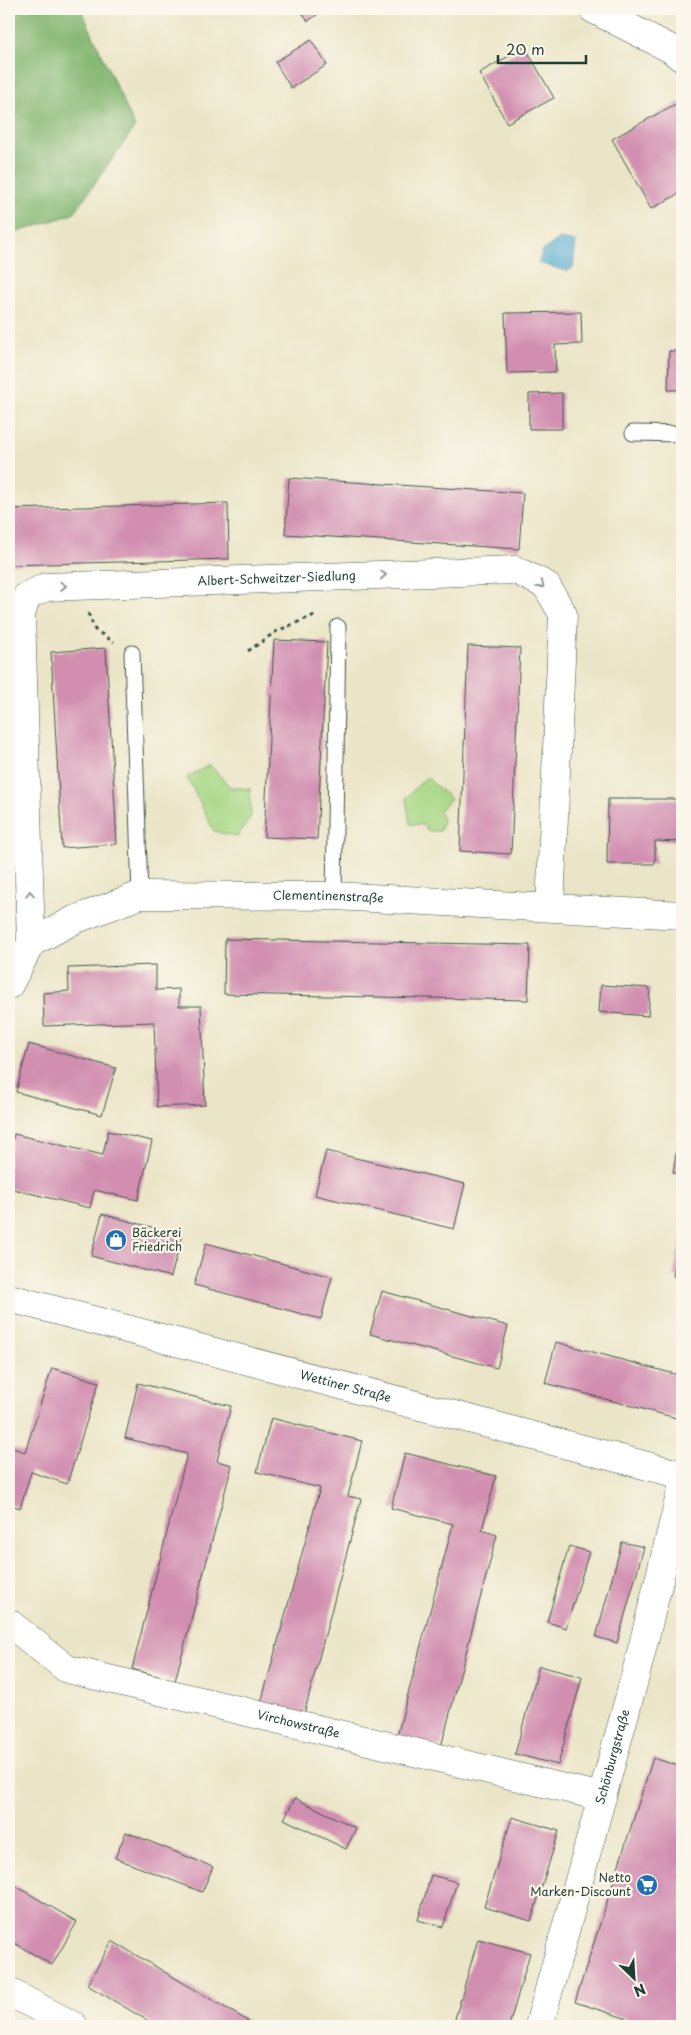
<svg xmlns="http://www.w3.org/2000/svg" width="691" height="2035" font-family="'Playpen Sans',sans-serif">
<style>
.green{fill:#a9d886;stroke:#648a5d}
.forest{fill:#86b873;stroke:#527a54}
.water{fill:#55abd1;stroke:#3a7482}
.building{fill:#d18eb0}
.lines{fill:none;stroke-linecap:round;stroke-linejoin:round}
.service-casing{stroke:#3e564a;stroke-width:17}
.minor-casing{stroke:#3e564a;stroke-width:29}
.tertiary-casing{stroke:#3e564a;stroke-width:29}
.path{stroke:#3e564a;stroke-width:3;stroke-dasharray:4 4;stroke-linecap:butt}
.service{stroke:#fff;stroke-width:15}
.minor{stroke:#fff;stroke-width:28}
.tertiary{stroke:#fff;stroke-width:28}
.oneway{stroke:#8f9e9a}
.labels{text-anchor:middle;stroke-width:4.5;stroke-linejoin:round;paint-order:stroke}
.street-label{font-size:12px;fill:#1f3d34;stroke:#fbf7ec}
.poi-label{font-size:12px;fill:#1f3d34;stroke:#fbf7ec;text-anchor:start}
</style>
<rect width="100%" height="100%" fill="#fbf7ec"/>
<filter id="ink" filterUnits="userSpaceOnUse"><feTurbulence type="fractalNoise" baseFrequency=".02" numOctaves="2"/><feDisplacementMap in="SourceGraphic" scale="10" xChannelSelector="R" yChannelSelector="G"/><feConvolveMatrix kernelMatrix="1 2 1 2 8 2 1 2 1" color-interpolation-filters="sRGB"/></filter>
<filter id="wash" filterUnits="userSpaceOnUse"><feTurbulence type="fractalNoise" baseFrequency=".0096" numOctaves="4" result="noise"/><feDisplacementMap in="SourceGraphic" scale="20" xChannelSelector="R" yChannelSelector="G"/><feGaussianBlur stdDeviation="1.12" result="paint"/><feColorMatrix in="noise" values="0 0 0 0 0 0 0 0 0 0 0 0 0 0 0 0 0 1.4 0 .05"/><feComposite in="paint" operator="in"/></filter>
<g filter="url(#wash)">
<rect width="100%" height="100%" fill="#ebe5c7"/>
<path class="green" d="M 210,765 L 230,787 L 250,789 L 251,816 L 237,837 L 214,831 L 187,777 Z
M 426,777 L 451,799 L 439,811 L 443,820 L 440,831 L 429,831 L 423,825 L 410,824 L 406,798 Z"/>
<path class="forest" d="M 9,9 L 81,9 L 135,127 L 73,214 L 9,235 Z"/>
<path class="water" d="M 559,239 L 576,242 L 573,268 L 567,271 L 538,263 L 543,250 Z"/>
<g id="blocks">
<path class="building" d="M 299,9 L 325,9 L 308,21 Z
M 311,40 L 327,65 L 291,88 L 275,62 Z
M 525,47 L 554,98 L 507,123 L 479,73 Z
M 679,102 L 682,108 L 682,192 L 651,209 L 612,139 Z
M 581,312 L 582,344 L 555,345 L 556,372 L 507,373 L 505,313 Z
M 669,351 L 682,351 L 682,390 L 668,390 Z
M 562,393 L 562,429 L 529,429 L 529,394 Z
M 289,478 L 523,493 L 519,549 L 285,534 Z
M 228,503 L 229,559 L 9,565 L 9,509 Z
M 274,640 L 327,642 L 317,839 L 264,837 Z
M 468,646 L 520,648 L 511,854 L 460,851 Z
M 106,648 L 117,844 L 62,848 L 51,652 Z
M 608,799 L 682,799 L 682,842 L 655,841 L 655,864 L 607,864 Z
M 225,939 L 530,945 L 528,1000 L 224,994 Z
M 156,965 L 156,990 L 179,989 L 179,1006 L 201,1006 L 205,1105 L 157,1107 L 154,1022 L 44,1026 L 43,993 L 69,991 L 68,968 Z
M 601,985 L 650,988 L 648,1016 L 599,1012 Z
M 29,1044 L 116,1068 L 102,1115 L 16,1092 Z
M 681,1122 L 682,1122 L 682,1174 L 673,1173 Z
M 108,1131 L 152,1141 L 138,1200 L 94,1190 L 90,1208 L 9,1188 L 9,1155 L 14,1134 L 103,1155 Z
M 326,1151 L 465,1184 L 454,1229 L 315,1195 Z
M 102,1214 L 182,1235 L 171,1277 L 91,1256 Z
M 682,1236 L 682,1278 L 673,1276 Z
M 206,1243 L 332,1277 L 321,1319 L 194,1285 Z
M 382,1291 L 508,1326 L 497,1368 L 370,1334 Z
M 556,1342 L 682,1376 L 680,1419 L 545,1383 Z
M 52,1368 L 99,1382 L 67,1484 L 31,1472 L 20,1508 L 9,1504 L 9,1447 L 25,1452 Z
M 138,1383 L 231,1406 L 217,1461 L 232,1465 L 175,1681 L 132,1669 L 187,1454 L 125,1438 Z
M 271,1418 L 362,1441 L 348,1496 L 361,1499 L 304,1714 L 261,1703 L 320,1488 L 257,1472 Z
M 405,1453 L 496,1476 L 482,1530 L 497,1535 L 441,1747 L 397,1736 L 453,1524 L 391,1508 Z
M 622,1542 L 644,1547 L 617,1643 L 596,1637 Z
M 569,1546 L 589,1552 L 566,1628 L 547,1622 Z
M 539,1666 L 582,1677 L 558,1765 L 515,1754 Z
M 653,1758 L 682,1767 L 682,2006 L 675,2026 L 629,2026 L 631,2020 L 575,2002 Z
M 295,1798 L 356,1828 L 346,1849 L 284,1819 Z
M 512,1817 L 559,1831 L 531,1921 L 484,1907 Z
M 126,1832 L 213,1867 L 202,1892 L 115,1858 Z
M 431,1875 L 457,1882 L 443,1927 L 418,1920 Z
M 9,1882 L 77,1922 L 52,1965 L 9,1940 Z
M 478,1939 L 530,1953 L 509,2026 L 453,2026 Z
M 112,1941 L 248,2021 L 245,2026 L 157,2026 L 87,1985 Z"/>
</g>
</g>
<g filter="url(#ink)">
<use href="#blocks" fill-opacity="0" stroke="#3e564a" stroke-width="1"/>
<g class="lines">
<g class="service-casing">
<path id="service" d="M 633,433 L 682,434
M 132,653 L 140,895
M 334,896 L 338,627"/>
</g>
<g class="minor-casing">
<g id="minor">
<path d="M 593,9 L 671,49 L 682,58"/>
<path id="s1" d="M 31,943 L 21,614 L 27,596 L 46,587 L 515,570 L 546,585 L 563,614 L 550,907"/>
<path id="s2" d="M 9,985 L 31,943 L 74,920 L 140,895 L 334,896 L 682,915"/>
<path id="s3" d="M 9,1623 L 67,1669 L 602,1797"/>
<path d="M 9,1992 L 74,2026"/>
<path id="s4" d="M 539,2026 L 636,1673 L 682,1488"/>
</g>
</g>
<g class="tertiary-casing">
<g id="tertiary">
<path id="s5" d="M 9,1298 L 682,1475"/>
</g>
</g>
<path class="path" d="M 88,613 L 95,630 L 114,642
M 248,651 L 277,631 L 317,614"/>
<use href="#service" class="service"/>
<use href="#minor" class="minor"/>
<use href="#tertiary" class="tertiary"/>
</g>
<defs><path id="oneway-chevron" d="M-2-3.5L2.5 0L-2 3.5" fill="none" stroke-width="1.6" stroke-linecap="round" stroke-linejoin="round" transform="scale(1.25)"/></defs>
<g class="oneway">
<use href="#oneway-chevron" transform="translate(383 575) rotate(-2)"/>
<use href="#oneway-chevron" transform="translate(541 585) rotate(37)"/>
<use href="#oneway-chevron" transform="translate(63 586) rotate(-2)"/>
<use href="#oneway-chevron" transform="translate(30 894) rotate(-92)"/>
</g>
</g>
<defs>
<g id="shop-disc" transform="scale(1.125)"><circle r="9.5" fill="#1f6fb2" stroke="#fbf7ec"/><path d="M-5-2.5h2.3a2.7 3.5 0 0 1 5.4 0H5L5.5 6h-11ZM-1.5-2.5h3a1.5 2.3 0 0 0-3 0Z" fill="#fff"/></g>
<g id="supermarket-disc" transform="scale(1.125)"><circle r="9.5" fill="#1f6fb2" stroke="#fbf7ec"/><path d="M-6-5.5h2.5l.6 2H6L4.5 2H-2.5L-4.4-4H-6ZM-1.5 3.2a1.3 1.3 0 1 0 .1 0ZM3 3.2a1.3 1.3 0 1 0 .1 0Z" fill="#fff"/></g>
</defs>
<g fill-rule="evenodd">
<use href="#shop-disc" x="116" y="1240"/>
<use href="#supermarket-disc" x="647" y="1885"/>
</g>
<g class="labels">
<g class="street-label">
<text dy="4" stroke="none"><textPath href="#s1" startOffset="600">Albert-Schweitzer-Siedlung</textPath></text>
<text dy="4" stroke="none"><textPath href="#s2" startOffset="355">Clementinenstraße</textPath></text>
<text dy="4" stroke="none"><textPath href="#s5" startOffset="348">Wettiner Straße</textPath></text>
<text dy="4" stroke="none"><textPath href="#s3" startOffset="312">Virchowstraße</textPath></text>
<text dy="4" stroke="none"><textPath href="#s4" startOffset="279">Schönburgstraße</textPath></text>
</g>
<g class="poi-label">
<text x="132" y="1237">Bäckerei<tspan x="132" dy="14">Friedrich</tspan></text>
<text x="631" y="1882" text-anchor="end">Netto<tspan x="631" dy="14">Marken-Discount</tspan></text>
</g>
</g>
<rect width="691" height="2035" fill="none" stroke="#fbf7ec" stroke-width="30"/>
<g transform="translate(634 1978) rotate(155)" stroke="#fbf7ec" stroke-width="4" paint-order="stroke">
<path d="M0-4L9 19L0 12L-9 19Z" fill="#1f3d34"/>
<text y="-8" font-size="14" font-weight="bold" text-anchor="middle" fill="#1f3d34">N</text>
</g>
<path d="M498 55v8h88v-8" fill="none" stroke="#1f3d34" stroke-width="2.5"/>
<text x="506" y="55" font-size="15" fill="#1f3d34" stroke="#fbf7ec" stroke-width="4" paint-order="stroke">20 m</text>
</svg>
